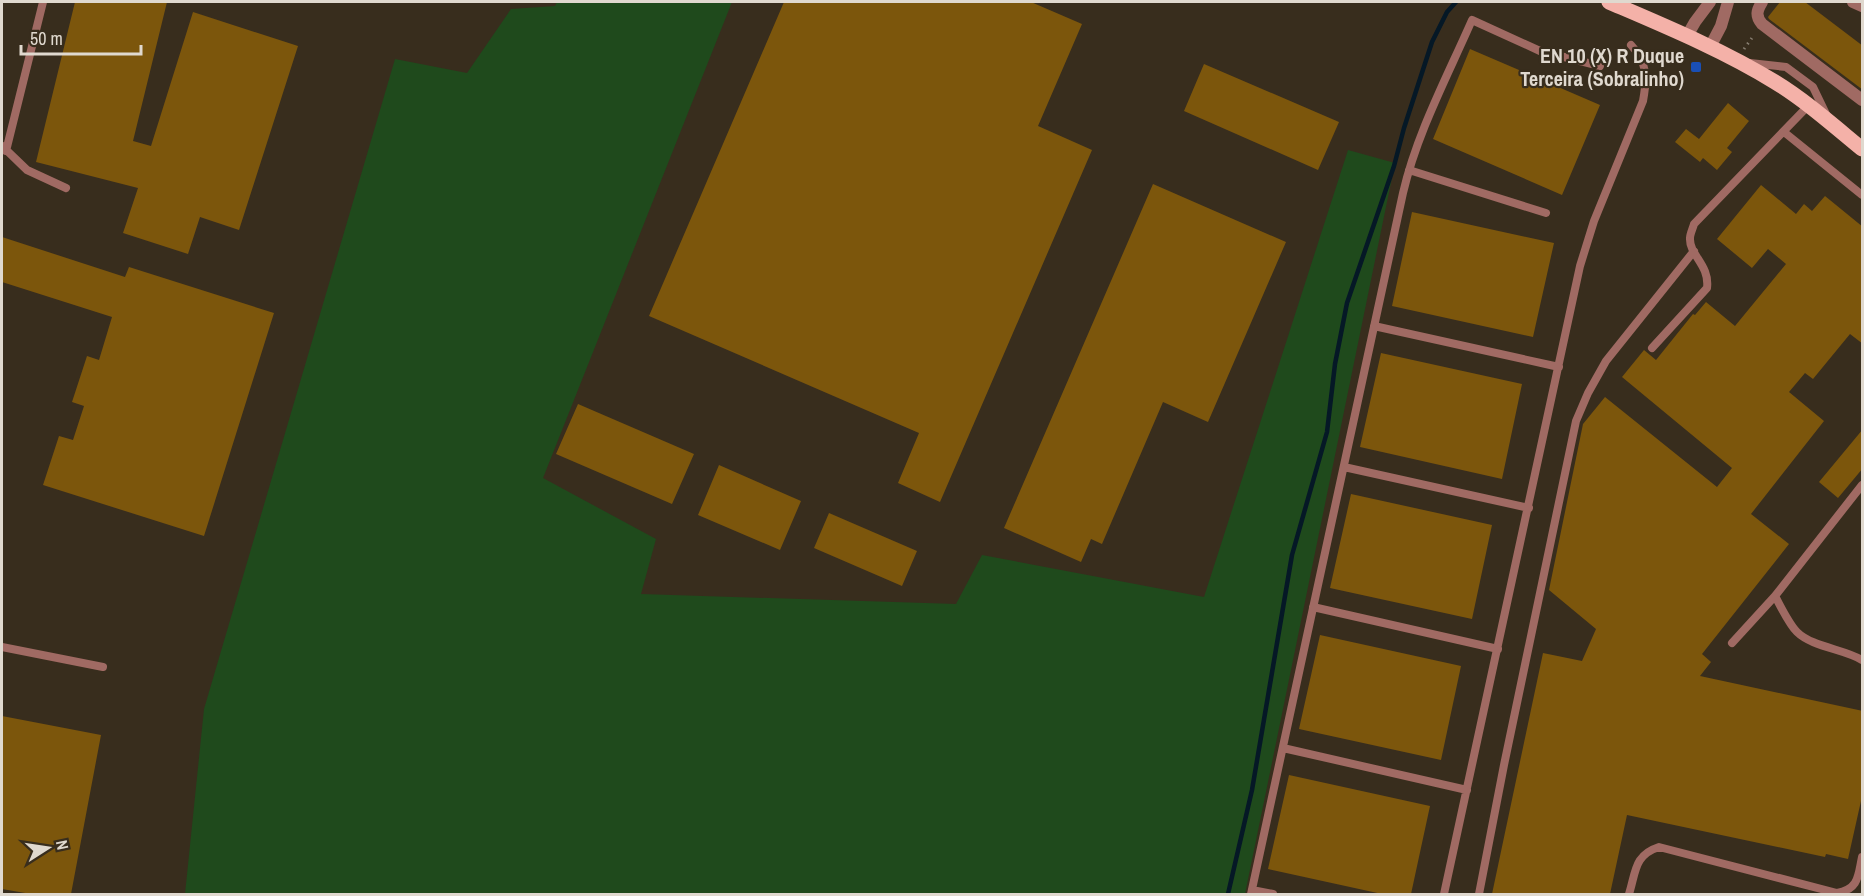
<svg xmlns="http://www.w3.org/2000/svg" width="1864" height="896" font-family="'Archivo Narrow',sans-serif">
<style>
.green{fill:#1f4a1c}
.lines{fill:none;stroke-linecap:round;stroke-linejoin:round}
.stream{stroke:#051826;stroke-width:4.5}
.building{fill:#7c560c}
.path{stroke:#887f72;stroke-width:3;stroke-dasharray:1.5 4.5;stroke-linecap:butt}
.service{stroke:#a06a63;stroke-width:8}
.minor{stroke:#a06a63;stroke-width:12}
.tertiary{stroke:#a06a63;stroke-width:12}
.primary{stroke:#f4b1a8;stroke-width:15}
.transit-dot{fill:#1a4fb4;stroke:#382d1d;stroke-width:2}
.labels{text-anchor:middle;stroke-width:4.5;stroke-linejoin:round;paint-order:stroke}
.poi-label{font-size:20px;font-weight:bold;fill:#e0d9cf;stroke:#382d1d;text-anchor:end}
</style>
<rect width="100%" height="100%" fill="#382d1d"/>
<path class="green" d="M 557,2 L 732,2 L 543,478 L 656,539 L 641,594 L 956,604 L 982,555 L 1204,597 L 1348,150 L 1395,163 L 1245,894 L 185,894 L 204,709 L 395,59 L 467,73 L 511,9 L 555,6 Z"/>
<g class="lines">
<path class="stream" d="M 1228,894 L 1252,790 L 1292,555 L 1327,432 L 1335,364 L 1347,303 L 1394,166 L 1404,128 L 1432,42 L 1447,12 L 1456,2"/>
</g>
<path class="building" d="M 75,2 L 167,2 L 133,141 L 151,146 L 193,12 L 298,46 L 239,230 L 200,217 L 188,254 L 123,233 L 138,188 L 36,162 Z
M 784,2 L 1031,2 L 1082,24 L 1038,126 L 1092,150 L 940,502 L 898,483 L 919,433 L 649,316 Z
M 1780,2 L 1805,2 L 1863,46 L 1863,90 L 1769,19 L 1768,17 Z
M 1470,49 L 1600,105 L 1562,195 L 1433,139 Z
M 1204,64 L 1339,122 L 1318,170 L 1184,111 Z
M 1728,103 L 1749,121 L 1727,148 L 1732,152 L 1717,170 L 1703,158 L 1700,162 L 1675,142 L 1686,129 L 1699,139 Z
M 1153,184 L 1286,242 L 1208,422 L 1163,402 L 1102,544 L 1091,539 L 1081,562 L 1004,528 Z
M 1761,185 L 1796,214 L 1804,204 L 1812,211 L 1825,196 L 1863,227 L 1863,344 L 1850,334 L 1813,379 L 1805,373 L 1789,392 L 1824,421 L 1751,514 L 1789,544 L 1702,654 L 1711,662 L 1700,676 L 1863,711 L 1863,792 L 1848,859 L 1826,854 L 1825,857 L 1627,815 L 1610,894 L 1492,894 L 1543,653 L 1582,661 L 1596,629 L 1549,590 L 1583,424 L 1605,397 L 1717,487 L 1732,468 L 1622,377 L 1644,350 L 1656,360 L 1693,314 L 1695,315 L 1706,302 L 1735,326 L 1786,264 L 1768,249 L 1752,268 L 1717,239 Z
M 1412,212 L 1554,243 L 1533,337 L 1392,306 Z
M 2,237 L 125,277 L 129,267 L 274,313 L 204,536 L 43,485 L 59,436 L 73,440 L 84,406 L 72,402 L 87,356 L 99,360 L 112,317 L 2,282 Z
M 1381,353 L 1522,384 L 1502,479 L 1360,447 Z
M 578,404 L 694,454 L 672,504 L 556,454 Z
M 1863,429 L 1863,468 L 1838,498 L 1819,482 Z
M 719,465 L 801,501 L 780,550 L 698,515 Z
M 1351,494 L 1492,525 L 1472,619 L 1330,588 Z
M 829,513 L 917,551 L 902,586 L 814,548 Z
M 1320,635 L 1461,666 L 1441,760 L 1299,729 Z
M 2,716 L 101,735 L 71,894 L 31,894 L 2,889 Z
M 1289,775 L 1430,806 L 1411,894 L 1382,894 L 1268,869 Z"/>
<g class="lines">
<path class="path" d="M 1744,49 L 1754,35"/>
<path class="service" d="M 1750,63 L 1786,67 L 1813,87 L 1826,114
M 1784,132 L 1862,195
M 2,146 L 27,170 L 66,188
M 6,151 L 43,2
M 1409,170 L 1546,213
M 1374,326 L 1559,367
M 1652,348 L 1707,288 C 1710,265 1689,255 1690,238 C 1690,234 1693,228 1694,224 L 1809,105
M 1344,467 L 1529,508
M 1775,596 C 1781,607 1789,624 1797,632 C 1812,647 1844,649 1862,660
M 1313,607 L 1498,649
M 1732,643 L 1775,596 L 1862,485
M 2,647 L 103,667
M 1283,748 L 1467,790
M 1252,890 L 1273,894
M 1251,894 L 1403,193 C 1417,133 1447,77 1472,20 L 1540,51 L 1600,66
M 1444,894 L 1580,266 L 1594,221 L 1643,101 C 1647,79 1648,63 1631,45
M 1479,894 L 1504,765 L 1576,421 L 1588,393 L 1606,361 L 1694,251
M 1629,894 C 1636,872 1634,855 1659,847 L 1837,893 C 1859,889 1858,876 1862,857"/>
<path class="minor" d="M 1762,2 C 1757,10 1755,16 1762,24 L 1862,100
M 1853,2 L 1862,6"/>
<path class="tertiary" d="M 1687,36 L 1695,22 L 1710,2
M 1710,47 L 1721,26 L 1728,2"/>
<path class="primary" d="M 1609,2 C 1665,26 1723,50 1775,82 C 1806,101 1834,126 1862,149"/>
</g>
<rect class="transit-dot" x="1690" y="61" width="12" height="12" rx="3"/>
<g class="labels">
<g class="poi-label">
<text x="1684" y="63">EN 10 (X) R Duque<tspan x="1684" dy="23">Terceira (Sobralinho)</tspan></text>
</g>
</g>
<rect width="1864" height="896" fill="none" stroke="#e0d9cf" stroke-width="6"/>
<g transform="translate(48 848) rotate(78)" stroke="#382d1d" stroke-width="4.5" paint-order="stroke">
<path d="M0-4.5L10 22L0 15L-10 22Z" fill="#e0d9cf"/>
<text y="-9" font-size="16" font-weight="bold" text-anchor="middle" fill="#e0d9cf">N</text>
</g>
<path d="M21 45v9h120v-9" fill="none" stroke="#e0d9cf" stroke-width="3"/>
<text x="30" y="45" font-size="18" fill="#e0d9cf" stroke="#382d1d" stroke-width="4.5" paint-order="stroke">50 m</text>
</svg>
